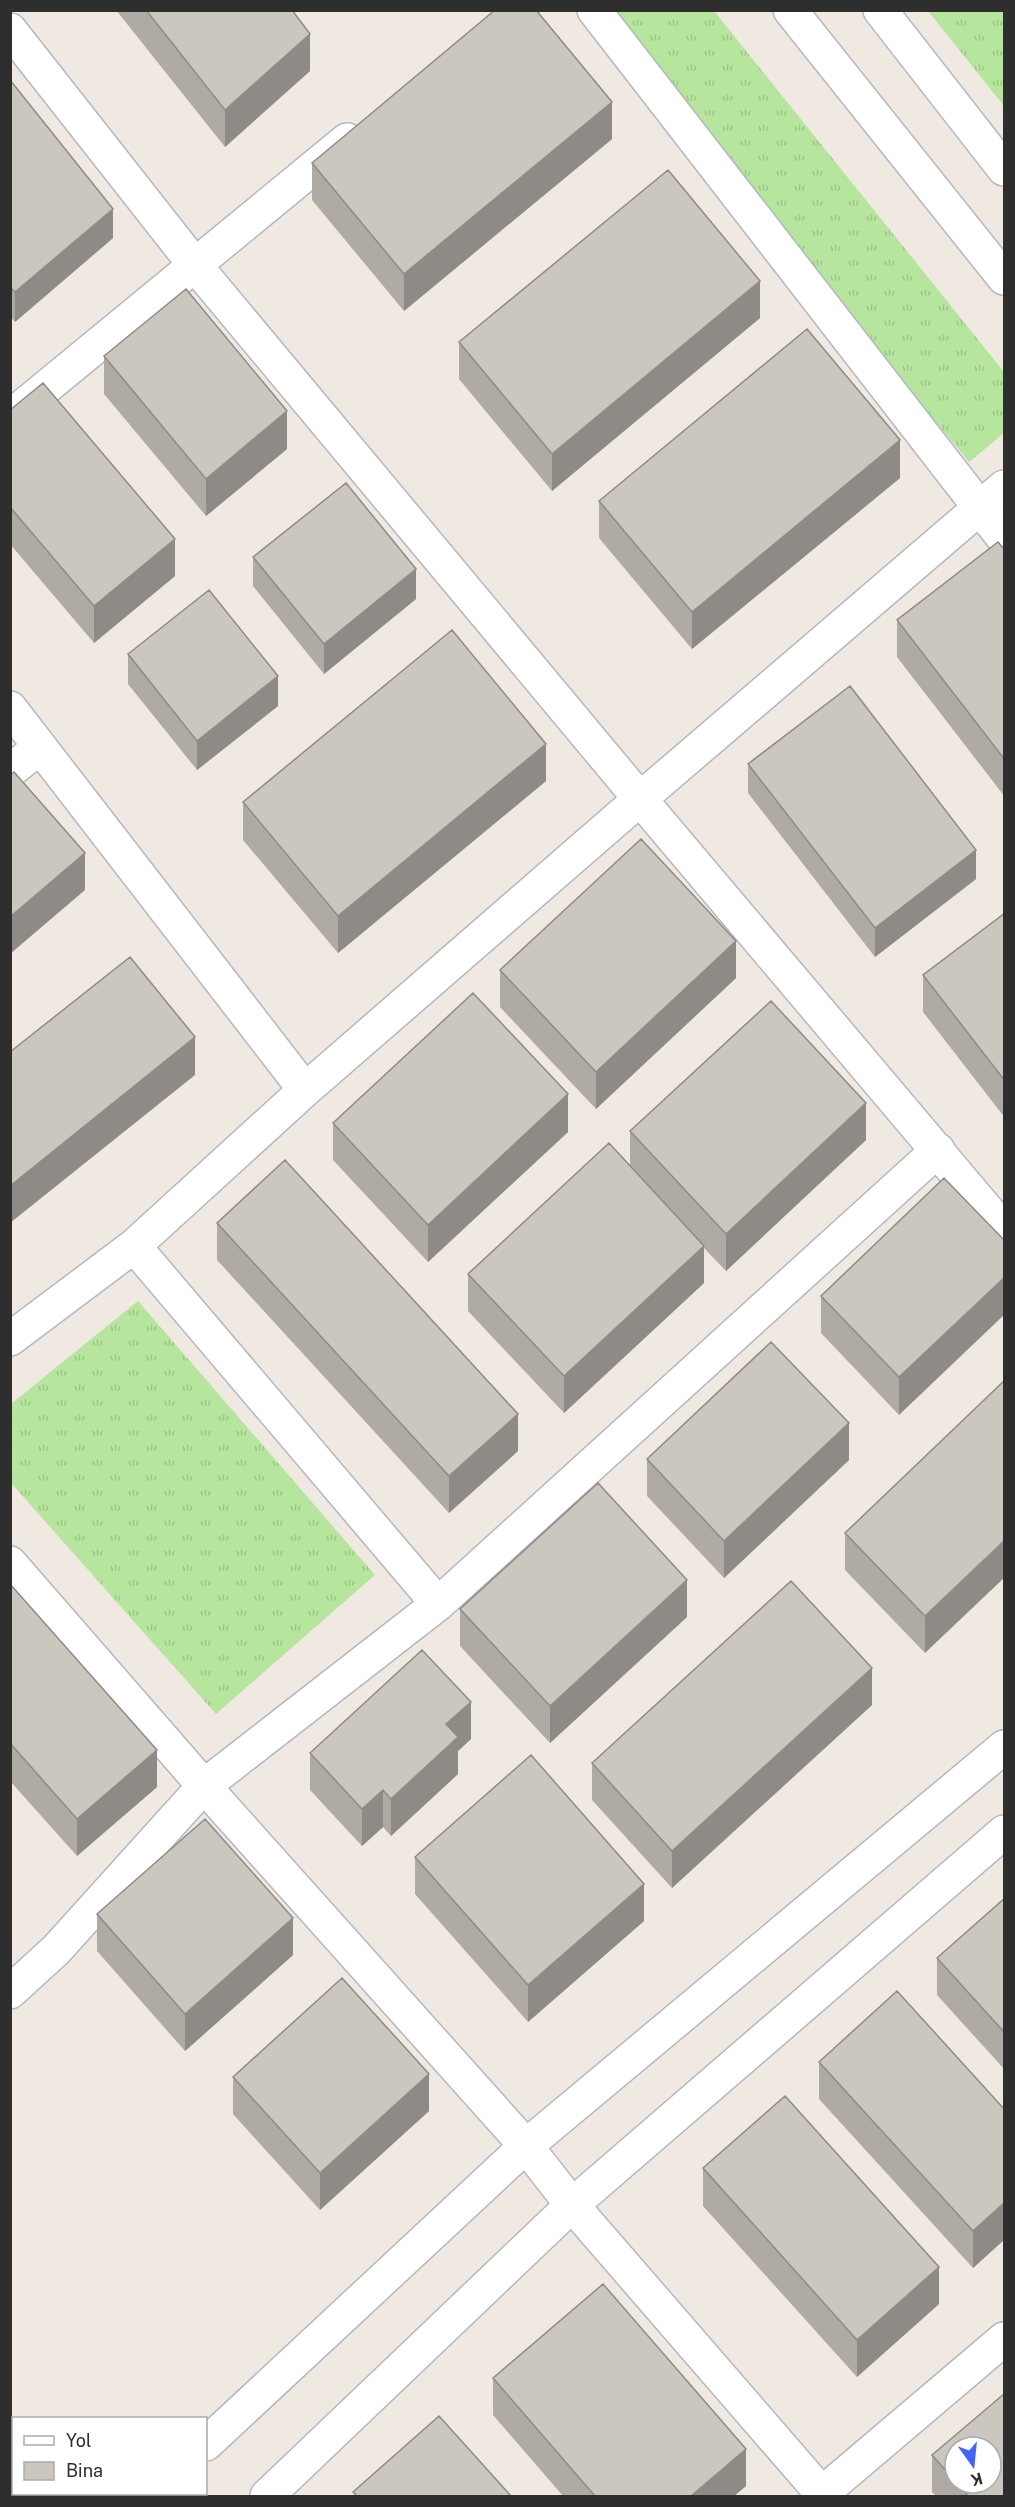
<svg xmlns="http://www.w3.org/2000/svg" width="1015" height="2507" font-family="'Public Sans',sans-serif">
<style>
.grass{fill:url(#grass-tufts)}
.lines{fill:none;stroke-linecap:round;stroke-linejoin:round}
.minor-casing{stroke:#b4b7c1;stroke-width:36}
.tertiary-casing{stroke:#b4b7c1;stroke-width:36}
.secondary-casing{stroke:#b4b7c1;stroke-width:36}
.minor{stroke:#fff;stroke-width:33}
.tertiary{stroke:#fff;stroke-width:33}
.secondary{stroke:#fff;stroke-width:33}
.wall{fill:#afaba4;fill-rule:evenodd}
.shaded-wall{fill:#8e8b86}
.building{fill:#cbc7bf;stroke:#8e8b86;stroke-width:1.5}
</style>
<defs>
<pattern id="grass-tufts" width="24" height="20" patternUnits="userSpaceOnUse" patternTransform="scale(1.5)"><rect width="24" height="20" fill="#b6e59e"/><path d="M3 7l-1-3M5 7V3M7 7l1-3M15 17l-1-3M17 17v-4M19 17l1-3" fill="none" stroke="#9dc588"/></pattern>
</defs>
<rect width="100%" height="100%" fill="#efe9e1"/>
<path class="grass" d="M 597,11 L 714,11 L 1004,372 L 1004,433 L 969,462 Z
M 928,11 L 1004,11 L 1004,106 Z
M 138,1301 L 375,1575 L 216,1714 L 11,1483 L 11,1404 Z"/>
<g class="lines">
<g class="minor-casing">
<path id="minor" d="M 594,10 L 1004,539
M 10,30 L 194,264 L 640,799 L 1004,1230
M 10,417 L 347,140
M 10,708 L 305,1090
M 10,771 L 40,747
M 134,1246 L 438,1604
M 10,1339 L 134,1246 L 305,1090 L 640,799 L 1004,487
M 10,1563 L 204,1786 L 526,2146 L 572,2205 L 824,2496
M 10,1992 L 56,1950 L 204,1786 L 438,1604 L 938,1150
M 819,2496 L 1004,2339"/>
</g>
<g class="tertiary-casing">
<path id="tertiary" d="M 790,10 L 1004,278
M 880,10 L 1004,169"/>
</g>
<g class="secondary-casing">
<path id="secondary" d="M 206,2444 L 526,2146 L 1004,1747
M 149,2496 L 152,2494
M 267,2496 L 572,2205 L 1004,1832"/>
</g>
<use href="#minor" class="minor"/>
<use href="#tertiary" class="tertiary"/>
<use href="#secondary" class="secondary"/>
</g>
<path class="wall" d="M 116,10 L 292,10 L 310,71 L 225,147 Z
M 10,80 L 113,238 L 15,322 L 10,316 Z
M 612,139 L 404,311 L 312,200 L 312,163 Z
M 760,318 L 552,491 L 459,379 L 459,342 Z
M 104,356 L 287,449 L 206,516 L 104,394 Z
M 10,410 L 175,576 L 94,643 L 10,544 Z
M 900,478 L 692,649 L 599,538 L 599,501 Z
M 1005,550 L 1005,797 L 897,657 L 897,620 Z
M 253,557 L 416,599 L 324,674 L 253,586 Z
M 128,654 L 278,706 L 197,770 L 128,684 Z
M 748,764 L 976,879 L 875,957 L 748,793 Z
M 546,781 L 338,953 L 243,840 L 243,802 Z
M 1005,913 L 1005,1118 L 923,1012 L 923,975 Z
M 500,970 L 736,978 L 596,1109 L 500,1007 Z
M 333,1123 L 568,1132 L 428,1262 L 333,1160 Z
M 630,1131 L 866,1140 L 726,1271 L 704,1248 L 704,1283 L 564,1413 L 468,1311 L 468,1274 L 630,1165 Z
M 944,1178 L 899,1415 L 821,1333 L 821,1296 Z
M 217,1223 L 518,1451 L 449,1513 L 217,1260 Z
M 1005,1380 L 925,1653 L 845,1570 L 845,1533 Z
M 647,1459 L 849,1460 L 724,1578 L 647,1496 Z
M 10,1584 L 157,1787 L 77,1856 L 10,1781 Z
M 460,1609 L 687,1617 L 550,1743 L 460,1646 Z
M 872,1705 L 672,1888 L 592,1800 L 592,1763 Z
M 471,1739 L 458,1751 L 458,1774 L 391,1836 L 383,1827 L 362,1846 L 310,1790 L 310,1753 Z
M 415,1857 L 644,1921 L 528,2022 L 415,1894 Z
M 1005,1898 L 1005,2070 L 937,1995 L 937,1958 Z
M 97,1914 L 293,1955 L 185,2051 L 97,1951 Z
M 819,2062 L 1005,2110 L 1005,2239 L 973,2268 L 819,2099 Z
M 233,2077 L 429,2111 L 320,2210 L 233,2114 Z
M 703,2168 L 939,2304 L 857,2377 L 703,2206 Z
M 493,2378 L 746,2486 L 734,2496 L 563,2496 L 493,2415 Z
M 1005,2393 L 1005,2496 L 936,2496 L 932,2492 L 932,2455 ZM 955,2447 L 991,2447 L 991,2483 L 955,2483 Z"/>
<path class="shaded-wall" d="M 310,34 L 310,71 L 225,147 L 225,110 Z
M 612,102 L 612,139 L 404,311 L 404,274 Z
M 113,209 L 113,238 L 15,322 L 15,292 Z
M 760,281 L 760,318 L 552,491 L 552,454 Z
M 287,411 L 287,449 L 206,516 L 206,479 Z
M 900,440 L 900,478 L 692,649 L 692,612 Z
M 175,539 L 175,576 L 94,643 L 94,606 Z
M 416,569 L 416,599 L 324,674 L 324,644 Z
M 278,676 L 278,706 L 197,770 L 197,741 Z
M 546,744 L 546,781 L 338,953 L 338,916 Z
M 976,850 L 976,879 L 875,957 L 875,928 Z
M 85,853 L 85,890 L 10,954 L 10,917 Z
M 736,941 L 736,978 L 596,1109 L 596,1072 Z
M 195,1037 L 195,1075 L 10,1223 L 10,1186 Z
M 568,1094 L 568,1132 L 428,1262 L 428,1225 Z
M 866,1103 L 866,1140 L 726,1271 L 726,1234 Z
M 704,1246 L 704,1283 L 564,1413 L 564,1376 Z
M 1005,1277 L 1005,1314 L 899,1415 L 899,1377 Z
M 518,1414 L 518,1451 L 449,1513 L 449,1476 Z
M 849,1423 L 849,1460 L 724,1578 L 724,1541 Z
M 1005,1540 L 1005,1577 L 925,1653 L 925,1616 Z
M 687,1580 L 687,1617 L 550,1743 L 550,1706 Z
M 872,1668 L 872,1705 L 672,1888 L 672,1851 Z
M 471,1702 L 471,1739 L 458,1751 L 458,1774 L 391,1836 L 391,1799 L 446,1724 Z
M 157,1750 L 157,1787 L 77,1856 L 77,1819 Z
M 383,1790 L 383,1827 L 362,1846 L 362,1809 Z
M 644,1884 L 644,1921 L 528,2022 L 528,1985 Z
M 293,1918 L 293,1955 L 185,2051 L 185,2014 Z
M 429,2074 L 429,2111 L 320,2210 L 320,2173 Z
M 1005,2202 L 1005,2239 L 973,2268 L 973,2231 Z
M 939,2267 L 939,2304 L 857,2377 L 857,2340 Z
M 746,2449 L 746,2486 L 734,2496 L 691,2496 Z"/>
<path class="building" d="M 146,10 L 292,10 L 310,34 L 225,110 Z
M 495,10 L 536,10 L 612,102 L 404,274 L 312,163 Z
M 10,80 L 113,209 L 15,292 L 10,287 Z
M 668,170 L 760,281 L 552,454 L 459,342 Z
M 186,289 L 287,411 L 206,479 L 104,356 Z
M 807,329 L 900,440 L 692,612 L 599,501 Z
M 43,383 L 175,539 L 94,606 L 10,507 L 10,410 Z
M 346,483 L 416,569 L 324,644 L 253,557 Z
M 998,542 L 1005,550 L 1005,760 L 897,620 Z
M 209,590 L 278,676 L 197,741 L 128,654 Z
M 452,630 L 546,744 L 338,916 L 243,802 Z
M 850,686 L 976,850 L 875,928 L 748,764 Z
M 14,772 L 85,853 L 10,917 L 10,775 Z
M 641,839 L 736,941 L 596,1072 L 500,970 Z
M 1005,913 L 1005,1081 L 923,975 Z
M 130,957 L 195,1037 L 10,1186 L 10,1052 Z
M 473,993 L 568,1094 L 428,1225 L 333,1123 Z
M 771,1001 L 866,1103 L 726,1234 L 630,1131 Z
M 609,1143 L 704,1246 L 564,1376 L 468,1274 Z
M 285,1160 L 518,1414 L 449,1476 L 217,1223 Z
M 944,1178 L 1005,1241 L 1005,1277 L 899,1377 L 821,1296 Z
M 771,1342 L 849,1423 L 724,1541 L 647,1459 Z
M 1005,1380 L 1005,1540 L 925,1616 L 845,1533 Z
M 598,1483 L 687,1580 L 550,1706 L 460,1609 Z
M 791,1581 L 872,1668 L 672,1851 L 592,1763 Z
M 10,1584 L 157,1750 L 77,1819 L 10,1743 Z
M 422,1650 L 471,1702 L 446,1724 L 458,1737 L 391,1799 L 383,1790 L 362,1809 L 310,1753 Z
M 531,1755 L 644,1884 L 528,1985 L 415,1857 Z
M 205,1819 L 293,1918 L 185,2014 L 97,1914 Z
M 1005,1898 L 1005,2033 L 937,1958 Z
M 342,1978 L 429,2074 L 320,2173 L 233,2077 Z
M 897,1991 L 1005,2110 L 1005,2202 L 973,2231 L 819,2062 Z
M 785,2096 L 939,2267 L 857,2340 L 703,2168 Z
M 603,2284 L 746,2449 L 691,2496 L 595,2496 L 493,2378 Z
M 1005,2393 L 1005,2496 L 968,2496 L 957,2483 L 991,2483 L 991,2447 L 955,2447 L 955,2481 L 932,2455 Z
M 439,2416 L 511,2496 L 357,2496 L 353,2492 Z"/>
<rect width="1015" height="2507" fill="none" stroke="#2e2e2e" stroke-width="24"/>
<rect x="12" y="2417" width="195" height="78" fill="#ffffff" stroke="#ababab" stroke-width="1.5"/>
<rect x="24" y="2436" width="30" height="9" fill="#ffffff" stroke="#ababab" stroke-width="1.5"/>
<text x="66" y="2447" font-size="18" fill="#2e2e2e">Yol</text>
<rect x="24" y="2462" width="30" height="18" fill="#cbc7bf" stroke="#ababab" stroke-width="1.5"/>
<text x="66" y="2477" font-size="18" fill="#2e2e2e">Bina</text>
<g transform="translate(973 2465) rotate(165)"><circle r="28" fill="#ffffff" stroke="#ababab" stroke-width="1.5"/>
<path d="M0-4.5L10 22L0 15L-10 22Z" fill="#4264fb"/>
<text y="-9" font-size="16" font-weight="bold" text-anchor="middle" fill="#2e2e2e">K</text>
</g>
</svg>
